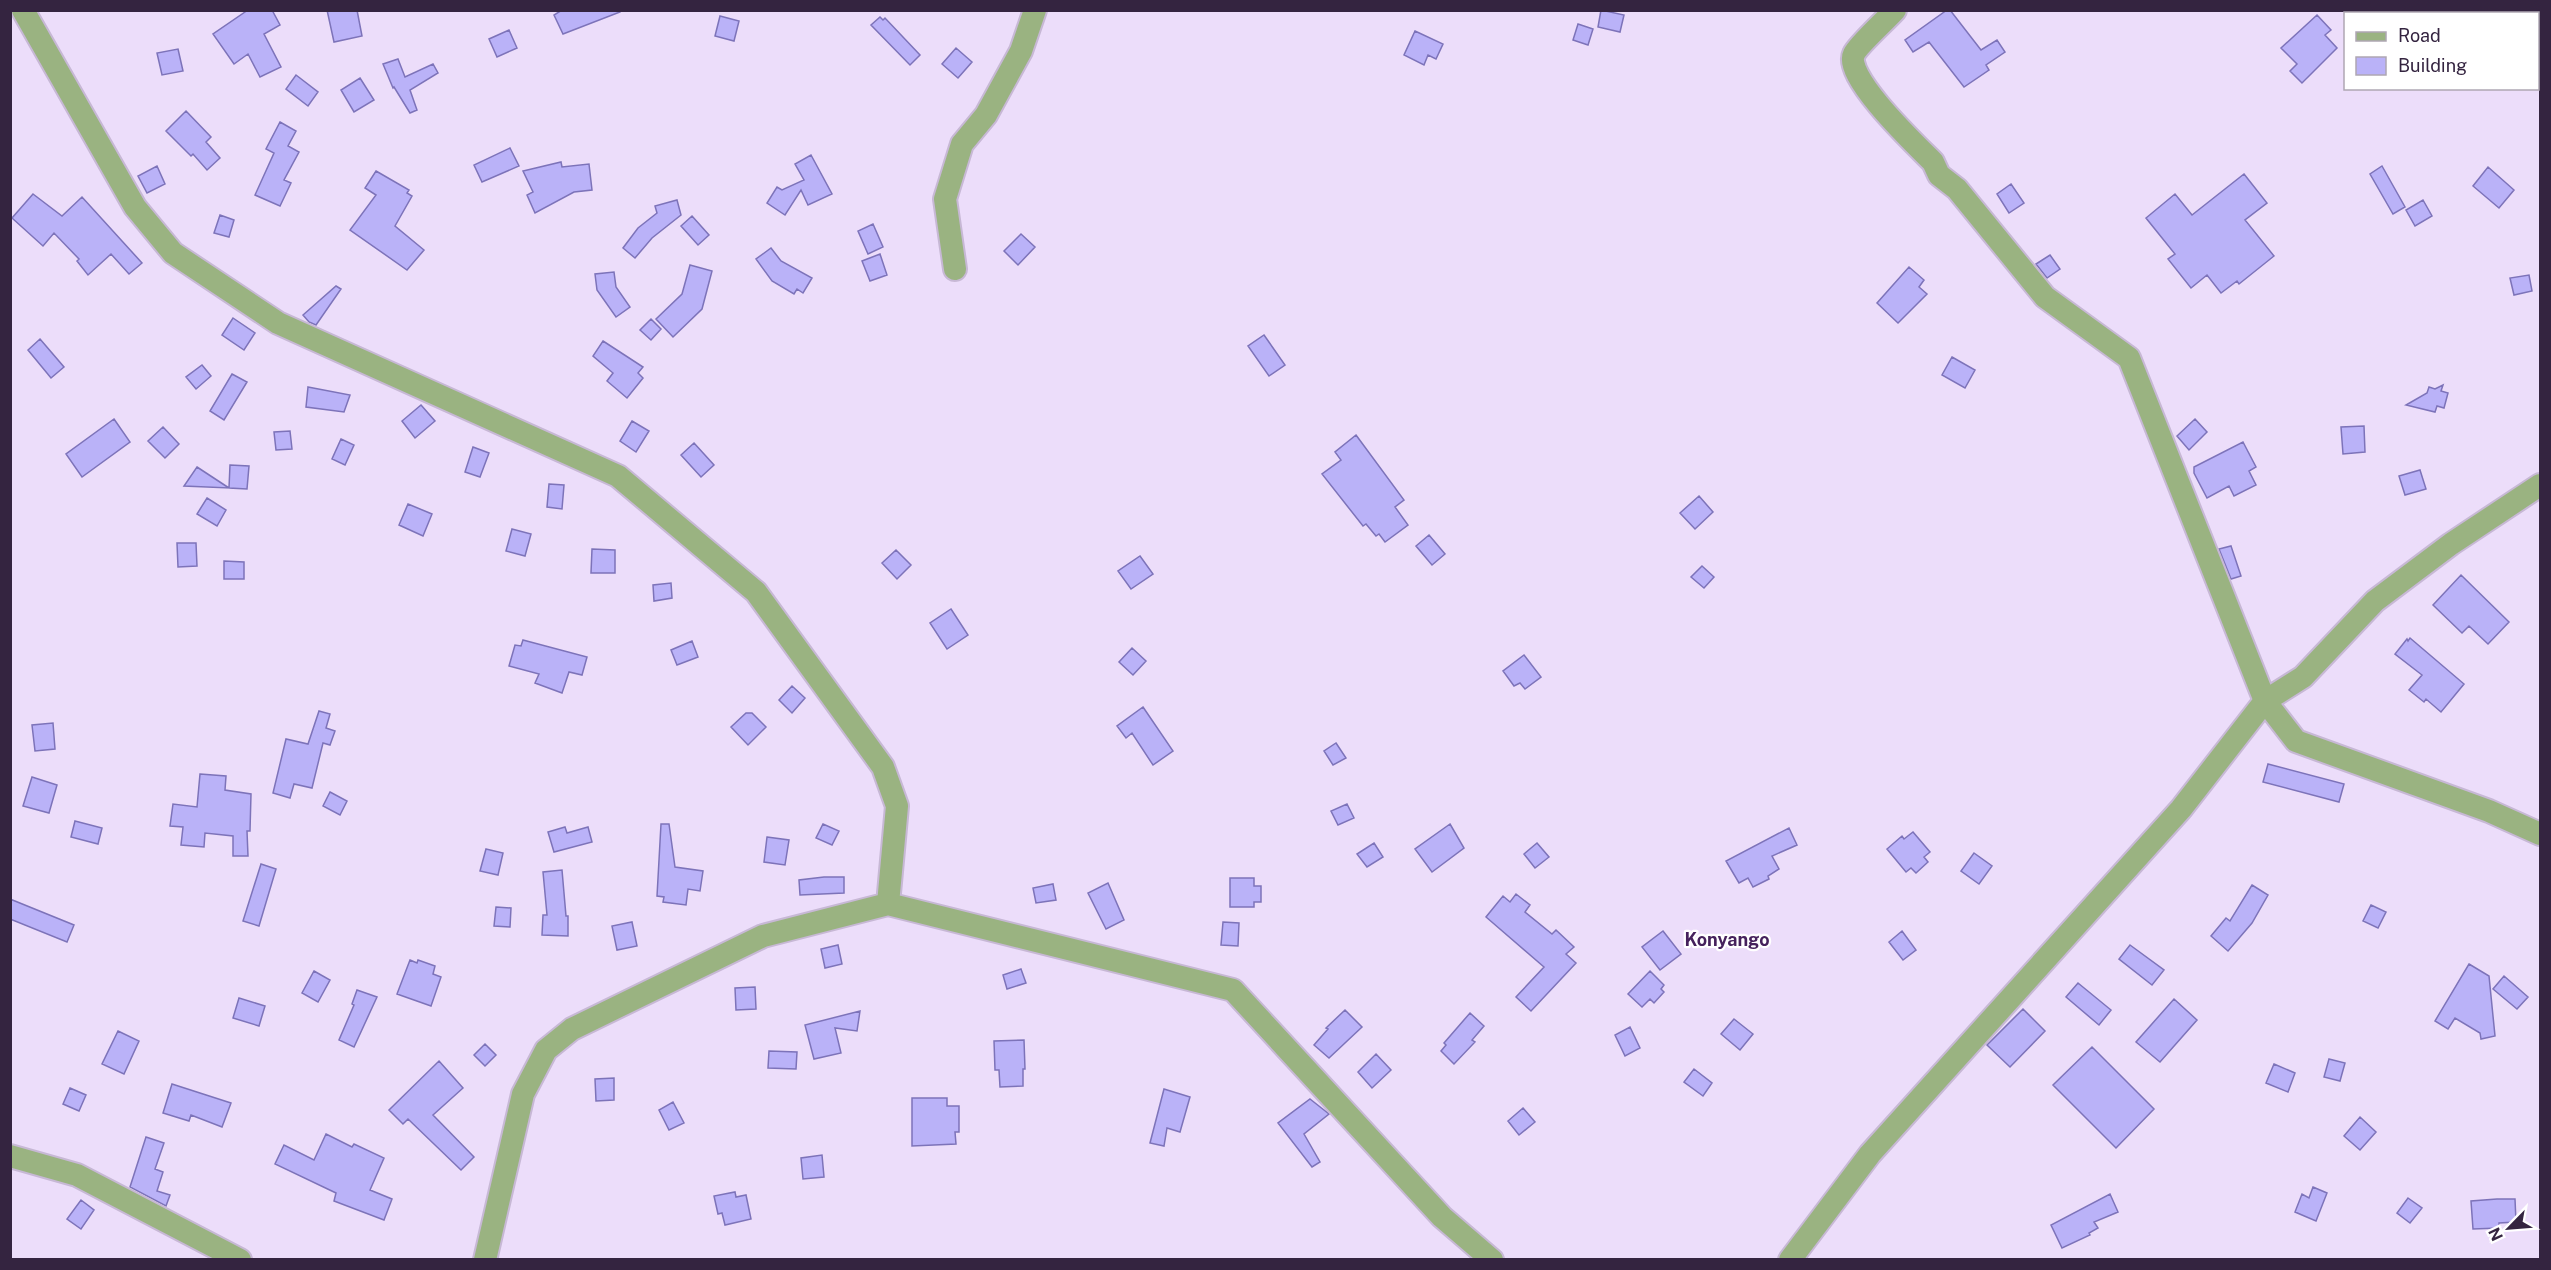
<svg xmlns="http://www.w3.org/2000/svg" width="2551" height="1270" font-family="'Public Sans',sans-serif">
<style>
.building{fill:#bab2f8;stroke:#7d73b9;stroke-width:1.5}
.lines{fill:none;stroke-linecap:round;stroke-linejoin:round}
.minor-casing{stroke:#c7b8d5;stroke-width:26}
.minor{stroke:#9ab381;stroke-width:22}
.labels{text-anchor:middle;stroke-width:4.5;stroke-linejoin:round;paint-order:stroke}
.neighbourhood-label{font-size:18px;font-weight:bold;fill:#45215c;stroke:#fff}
</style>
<rect width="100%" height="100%" fill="#ecddfa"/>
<path class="building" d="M 248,10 L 272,10 L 280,25 L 264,34 L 281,67 L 260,77 L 248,54 L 234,64 L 213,34 Z
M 327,10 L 357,10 L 362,36 L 334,42 Z
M 562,10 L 620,10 L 620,12 L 563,34 L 554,15 Z
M 1601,10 L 1624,15 L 1620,32 L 1598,27 Z
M 1947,10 L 1950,10 L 1981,50 L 1997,40 L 2005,52 L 1986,65 L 1989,70 L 1964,87 L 1929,42 L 1913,52 L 1905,40 Z
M 2317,15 L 2331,30 L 2325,35 L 2337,48 L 2302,83 L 2290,71 L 2297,64 L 2281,48 Z
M 720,16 L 739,21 L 734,41 L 715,36 Z
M 880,17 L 883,20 L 885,18 L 920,55 L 910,65 L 871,25 Z
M 1578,24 L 1593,29 L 1588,45 L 1573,40 Z
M 509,30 L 517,48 L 497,57 L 489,39 Z
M 1415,31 L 1443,44 L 1436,59 L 1428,55 L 1424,65 L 1404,55 Z
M 956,48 L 972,62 L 958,78 L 942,64 Z
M 178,49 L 183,71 L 162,75 L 157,53 Z
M 398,59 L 405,77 L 433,64 L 438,73 L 410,90 L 417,110 L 410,113 L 394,87 L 393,88 L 383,64 Z
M 296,75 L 318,92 L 308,106 L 286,89 Z
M 360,78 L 374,100 L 354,112 L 341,90 Z
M 186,111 L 211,137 L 206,142 L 220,158 L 207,170 L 193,154 L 191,156 L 166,131 Z
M 280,122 L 296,131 L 288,146 L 299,152 L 284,180 L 291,183 L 280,206 L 255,195 L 274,153 L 266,149 Z
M 510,148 L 519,166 L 482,182 L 474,165 Z
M 811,155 L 832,194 L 808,205 L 801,190 L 785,215 L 767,203 L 777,187 L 782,190 L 804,180 L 795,164 Z
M 561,162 L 562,167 L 589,164 L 592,190 L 574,192 L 535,213 L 527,195 L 533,192 L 523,171 Z
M 157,166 L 165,184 L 147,193 L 138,176 Z
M 2382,166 L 2405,207 L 2393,214 L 2370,174 Z
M 2488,167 L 2514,190 L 2499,208 L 2473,186 Z
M 376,171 L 409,190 L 407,193 L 412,196 L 395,226 L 424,250 L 407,270 L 350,230 L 376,195 L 365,188 Z
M 2244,174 L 2267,203 L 2245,220 L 2274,256 L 2239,284 L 2237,281 L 2221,293 L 2207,275 L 2191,288 L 2168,259 L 2175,254 L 2146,218 L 2175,194 L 2192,215 Z
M 2011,184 L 2024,203 L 2009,213 L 1997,194 Z
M 33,194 L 62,216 L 82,197 L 142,263 L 129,274 L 111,254 L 88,275 L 77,261 L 79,259 L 54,233 L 43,246 L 12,218 Z
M 677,200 L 681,215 L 652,238 L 635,258 L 623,248 L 638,228 L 657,213 L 655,206 Z
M 2423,200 L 2432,216 L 2415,226 L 2406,210 Z
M 220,215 L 234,220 L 229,237 L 214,233 Z
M 692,216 L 709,235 L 698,245 L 681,226 Z
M 873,224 L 883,247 L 868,254 L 858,231 Z
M 1021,234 L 1035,247 L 1018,265 L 1004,251 Z
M 771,248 L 781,261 L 812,278 L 803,293 L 797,289 L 794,294 L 772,281 L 756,259 Z
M 880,254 L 887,275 L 870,281 L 862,261 Z
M 2050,255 L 2060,269 L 2047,278 L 2036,264 Z
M 690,265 L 712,271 L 702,309 L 673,337 L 656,319 L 682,294 Z
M 1909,267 L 1924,280 L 1919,287 L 1927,294 L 1898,323 L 1877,303 Z
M 614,272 L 616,287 L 630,307 L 616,317 L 597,290 L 595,274 Z
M 2529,275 L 2532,291 L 2514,295 L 2510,278 Z
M 336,286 L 341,289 L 316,325 L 309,322 L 303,315 Z
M 233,318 L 255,333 L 244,350 L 222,335 Z
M 651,319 L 661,329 L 651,340 L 640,330 Z
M 1264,335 L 1285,365 L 1269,376 L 1248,346 Z
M 40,339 L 64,367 L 51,378 L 28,350 Z
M 603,341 L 643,367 L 638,373 L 643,378 L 627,398 L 607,381 L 613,373 L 593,356 Z
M 1952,357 L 1975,370 L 1965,388 L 1942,375 Z
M 202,365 L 211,376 L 196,389 L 186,377 Z
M 232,374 L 247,382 L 224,420 L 210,411 Z
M 2443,385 L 2441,391 L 2448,393 L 2444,408 L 2437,406 L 2435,412 L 2406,405 L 2427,393 L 2429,387 L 2435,389 Z
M 308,387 L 350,395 L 344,412 L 306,407 Z
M 421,405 L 435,421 L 415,438 L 402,421 Z
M 114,419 L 130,442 L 82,477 L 66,454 Z
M 2195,419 L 2207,432 L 2189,450 L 2177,436 Z
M 632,421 L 649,431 L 636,452 L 620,441 Z
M 2364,426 L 2365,452 L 2343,454 L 2341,427 Z
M 163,427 L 179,444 L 165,458 L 148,441 Z
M 290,431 L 292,449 L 276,450 L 274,432 Z
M 1356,435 L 1404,500 L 1395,507 L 1408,525 L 1385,542 L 1379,534 L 1376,536 L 1366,524 L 1363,526 L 1322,474 L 1341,460 L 1335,452 Z
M 341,439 L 354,445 L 345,465 L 332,459 Z
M 2243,442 L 2256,467 L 2249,471 L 2256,485 L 2234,496 L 2229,486 L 2207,498 L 2194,473 L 2194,467 Z
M 694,443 L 714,465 L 701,477 L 681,455 Z
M 473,447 L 489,453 L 480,477 L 465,472 Z
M 230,465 L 249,466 L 247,489 L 229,488 Z
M 197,467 L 229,488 L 184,486 Z
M 2420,470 L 2426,489 L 2405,495 L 2399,476 Z
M 549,484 L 564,485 L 562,509 L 547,507 Z
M 1699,496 L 1713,512 L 1695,529 L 1680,513 Z
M 207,498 L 226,510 L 217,526 L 197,514 Z
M 408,504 L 432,514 L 423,536 L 399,525 Z
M 512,529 L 531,534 L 525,556 L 506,551 Z
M 1429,535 L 1445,554 L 1432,565 L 1416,546 Z
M 177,543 L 196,543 L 197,566 L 178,567 Z
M 2231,546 L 2241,576 L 2231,579 L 2219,549 Z
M 592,549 L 615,550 L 615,573 L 591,573 Z
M 896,550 L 911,565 L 897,579 L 882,563 Z
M 1140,556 L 1153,574 L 1131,589 L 1118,571 Z
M 224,561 L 244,562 L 244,579 L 224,579 Z
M 1702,566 L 1714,577 L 1704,588 L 1691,577 Z
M 2461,575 L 2509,622 L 2488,644 L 2469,626 L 2462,633 L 2433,605 Z
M 671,583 L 672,598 L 654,601 L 653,585 Z
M 951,609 L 968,635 L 947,649 L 930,623 Z
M 2410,638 L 2464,684 L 2441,712 L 2426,699 L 2424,702 L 2409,690 L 2422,675 L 2395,654 L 2407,639 L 2408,641 Z
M 523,640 L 587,657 L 582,675 L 569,672 L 562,693 L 535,683 L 539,674 L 509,666 L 515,645 L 521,646 Z
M 692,641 L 698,657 L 677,665 L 671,650 Z
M 1132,648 L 1146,661 L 1133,675 L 1119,662 Z
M 1524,655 L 1541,677 L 1525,689 L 1520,683 L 1514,686 L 1503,671 Z
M 792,686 L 805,698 L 792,713 L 779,700 Z
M 1143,707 L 1173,751 L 1153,765 L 1132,733 L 1126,738 L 1117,726 Z
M 319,711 L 330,714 L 326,728 L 335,731 L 330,745 L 323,743 L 312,788 L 294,784 L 290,798 L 273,793 L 286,739 L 308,744 Z
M 746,713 L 752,713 L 766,727 L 748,745 L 731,727 Z
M 53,723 L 55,749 L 35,751 L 32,725 Z
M 1336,743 L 1346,758 L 1333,765 L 1324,751 Z
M 2268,764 L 2344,784 L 2339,802 L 2263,782 Z
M 200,774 L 226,776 L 225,790 L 251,794 L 250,831 L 247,831 L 248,856 L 233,856 L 233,836 L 205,833 L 204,847 L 181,845 L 183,827 L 170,826 L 173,804 L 197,807 Z
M 32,777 L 57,785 L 49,813 L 23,806 Z
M 330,792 L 347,801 L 340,815 L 323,806 Z
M 1347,804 L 1354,818 L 1338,825 L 1331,811 Z
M 75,821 L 102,828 L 98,844 L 71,837 Z
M 661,824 L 669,824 L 675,867 L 703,871 L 700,891 L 688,889 L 686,905 L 663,902 L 664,897 L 657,896 Z
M 823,824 L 839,831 L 832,845 L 816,838 Z
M 1450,824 L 1464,848 L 1432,872 L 1415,849 Z
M 565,827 L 567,833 L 588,827 L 592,842 L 554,852 L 548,832 Z
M 1789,828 L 1797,845 L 1772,856 L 1779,869 L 1768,876 L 1769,879 L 1753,887 L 1748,878 L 1739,883 L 1726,861 Z
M 1913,832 L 1930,852 L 1924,857 L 1928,862 L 1916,873 L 1911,868 L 1906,872 L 1887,849 L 1902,836 L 1904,839 Z
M 767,837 L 789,840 L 785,865 L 764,862 Z
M 1374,843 L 1383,857 L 1367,867 L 1357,854 Z
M 1537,843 L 1549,857 L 1535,868 L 1524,854 Z
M 486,849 L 503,853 L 498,875 L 480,871 Z
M 1974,853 L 1992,866 L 1979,884 L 1961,871 Z
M 261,864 L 276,869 L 259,926 L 243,921 Z
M 562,870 L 566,916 L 568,916 L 568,936 L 542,935 L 543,915 L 547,915 L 543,872 Z
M 824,877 L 844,877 L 844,893 L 800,895 L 799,880 Z
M 1230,878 L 1254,878 L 1254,886 L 1261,886 L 1261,902 L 1254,902 L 1254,907 L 1230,907 Z
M 1108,883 L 1124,920 L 1106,929 L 1088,893 Z
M 1053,884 L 1056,900 L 1036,903 L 1033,888 Z
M 2252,885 L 2268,895 L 2252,923 L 2228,951 L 2211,936 L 2226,918 L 2230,921 Z
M 1516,894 L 1530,905 L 1525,912 L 1552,934 L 1556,930 L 1574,947 L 1566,954 L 1576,963 L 1531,1011 L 1516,997 L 1544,967 L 1486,917 L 1503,896 L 1510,902 Z
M 10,899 L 74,925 L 67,942 L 10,919 Z
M 2371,905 L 2386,912 L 2378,928 L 2363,921 Z
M 496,907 L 511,908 L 510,927 L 494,926 Z
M 632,922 L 637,946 L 617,950 L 612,926 Z
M 1223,922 L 1239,923 L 1238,946 L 1221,945 Z
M 1663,931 L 1681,954 L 1660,970 L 1642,947 Z
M 1902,931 L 1916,950 L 1903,960 L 1889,942 Z
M 838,945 L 842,964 L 825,968 L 821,949 Z
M 2130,945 L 2164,970 L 2152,985 L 2119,959 Z
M 410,960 L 417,963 L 418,960 L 435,966 L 433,974 L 441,977 L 431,1006 L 397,994 Z
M 2469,964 L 2489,976 L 2495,1036 L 2481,1039 L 2480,1033 L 2455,1018 L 2448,1029 L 2435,1021 Z
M 1021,969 L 1026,983 L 1007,989 L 1003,975 Z
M 314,971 L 330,980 L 318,1002 L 302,993 Z
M 1650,971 L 1664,985 L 1661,989 L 1664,992 L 1654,1003 L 1650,999 L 1642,1007 L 1628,994 Z
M 2504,976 L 2528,997 L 2517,1009 L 2493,989 Z
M 2078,983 L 2111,1010 L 2099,1025 L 2066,997 Z
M 755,987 L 756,1009 L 736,1010 L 735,988 Z
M 357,990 L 377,997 L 354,1047 L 339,1040 L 354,1005 L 352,1004 Z
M 239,998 L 265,1006 L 259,1026 L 233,1018 Z
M 2174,999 L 2197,1020 L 2160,1062 L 2136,1042 Z
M 2023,1009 L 2045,1031 L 2010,1067 L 1987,1045 Z
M 1345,1010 L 1362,1027 L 1329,1058 L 1314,1045 L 1328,1029 L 1326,1028 Z
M 860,1011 L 857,1031 L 835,1028 L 841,1053 L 814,1059 L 805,1025 Z
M 1470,1013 L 1484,1026 L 1472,1040 L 1475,1042 L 1454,1064 L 1441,1051 L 1446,1045 L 1444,1043 Z
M 1734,1019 L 1753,1034 L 1740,1050 L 1721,1034 Z
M 1630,1027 L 1640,1048 L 1625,1056 L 1615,1035 Z
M 118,1031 L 139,1041 L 124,1074 L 102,1064 Z
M 1024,1040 L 1025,1069 L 1023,1069 L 1023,1086 L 1000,1087 L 999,1070 L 995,1070 L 994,1041 Z
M 485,1044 L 496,1055 L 485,1066 L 474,1055 Z
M 2092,1047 L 2154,1109 L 2116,1148 L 2053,1085 Z
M 769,1051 L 797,1052 L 796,1069 L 768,1068 Z
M 1376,1054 L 1391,1070 L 1372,1088 L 1358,1072 Z
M 2329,1059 L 2345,1063 L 2340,1081 L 2324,1077 Z
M 439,1061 L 463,1088 L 433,1115 L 474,1157 L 461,1170 L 408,1119 L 403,1124 L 389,1110 Z
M 2274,1064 L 2295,1073 L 2288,1092 L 2266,1083 Z
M 1694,1069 L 1712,1083 L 1703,1096 L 1684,1082 Z
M 614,1078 L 614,1100 L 596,1101 L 595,1079 Z
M 172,1084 L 231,1103 L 222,1127 L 191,1115 L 189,1121 L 163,1113 Z
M 70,1088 L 86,1095 L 79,1111 L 63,1104 Z
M 1164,1089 L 1190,1097 L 1180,1132 L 1167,1128 L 1164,1146 L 1150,1143 Z
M 912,1098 L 947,1098 L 947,1106 L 959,1106 L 959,1132 L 955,1132 L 956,1144 L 912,1146 Z
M 1310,1099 L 1329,1114 L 1304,1134 L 1320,1162 L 1312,1167 L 1278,1123 Z
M 673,1102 L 684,1123 L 669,1130 L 659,1110 Z
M 1523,1108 L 1535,1122 L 1519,1135 L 1508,1121 Z
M 2360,1117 L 2376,1132 L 2360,1150 L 2344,1136 Z
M 326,1134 L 352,1147 L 354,1144 L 384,1158 L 370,1190 L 392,1199 L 384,1220 L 334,1201 L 336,1193 L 275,1164 L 284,1145 L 314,1160 Z
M 146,1137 L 164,1143 L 155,1169 L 163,1172 L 157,1191 L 170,1195 L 166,1206 L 130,1187 Z
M 822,1155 L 824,1177 L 803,1179 L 801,1158 Z
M 2313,1187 L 2327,1193 L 2316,1221 L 2295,1212 L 2302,1194 L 2309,1198 Z
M 735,1192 L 736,1197 L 746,1195 L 751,1219 L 725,1225 L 722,1213 L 718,1214 L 714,1196 Z
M 2110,1194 L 2118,1212 L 2094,1222 L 2098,1228 L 2089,1233 L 2090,1235 L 2062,1248 L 2051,1225 Z
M 2408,1198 L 2422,1208 L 2410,1223 L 2397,1213 Z
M 2497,1199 L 2515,1199 L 2516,1222 L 2499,1223 L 2499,1228 L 2473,1229 L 2471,1201 Z
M 81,1200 L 94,1210 L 81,1229 L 67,1219 Z"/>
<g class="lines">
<g class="minor-casing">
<path id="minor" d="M 23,10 L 135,207 L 173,253 L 278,323 L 618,476 L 756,592 L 883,767 L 897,806 L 888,904
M 1895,10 C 1887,19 1858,45 1854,54 C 1843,76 1916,145 1933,162 L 1939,175 L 1957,189 L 2045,297 L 2129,358 L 2265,701 L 2296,741 L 2489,811 L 2540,834
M 955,269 L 945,199 L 962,144 L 986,115 L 1021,51 L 1035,10
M 10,1156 L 77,1175 L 240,1260
M 485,1260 L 523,1094 L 546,1050 L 572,1029 L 763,936 L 888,904 L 1233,990 L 1442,1217 L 1492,1260
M 1790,1260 L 1870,1154 L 2181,809 L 2265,701 L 2303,677 L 2375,601 L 2451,544 L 2540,485"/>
</g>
<use href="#minor" class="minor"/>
</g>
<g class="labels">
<g class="neighbourhood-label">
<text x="1727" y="946">Konyango</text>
</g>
</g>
<rect width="2551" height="1270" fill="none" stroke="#342440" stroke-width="24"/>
<rect x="2344" y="12" width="195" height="78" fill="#ffffff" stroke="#aea7b3" stroke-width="1.5"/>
<rect x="2356" y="32" width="30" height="9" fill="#9ab381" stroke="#aea7b3" stroke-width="1.5"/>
<text x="2398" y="42" font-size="18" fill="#342440">Road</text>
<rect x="2356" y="57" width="30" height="18" fill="#bab2f8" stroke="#aea7b3" stroke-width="1.5"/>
<text x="2398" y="72" font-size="18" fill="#342440">Building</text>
<g transform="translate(2509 1228) rotate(245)" stroke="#ffffff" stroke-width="4.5" paint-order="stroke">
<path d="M0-4.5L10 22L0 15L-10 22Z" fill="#342440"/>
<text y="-9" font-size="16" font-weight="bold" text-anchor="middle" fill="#342440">N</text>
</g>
</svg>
